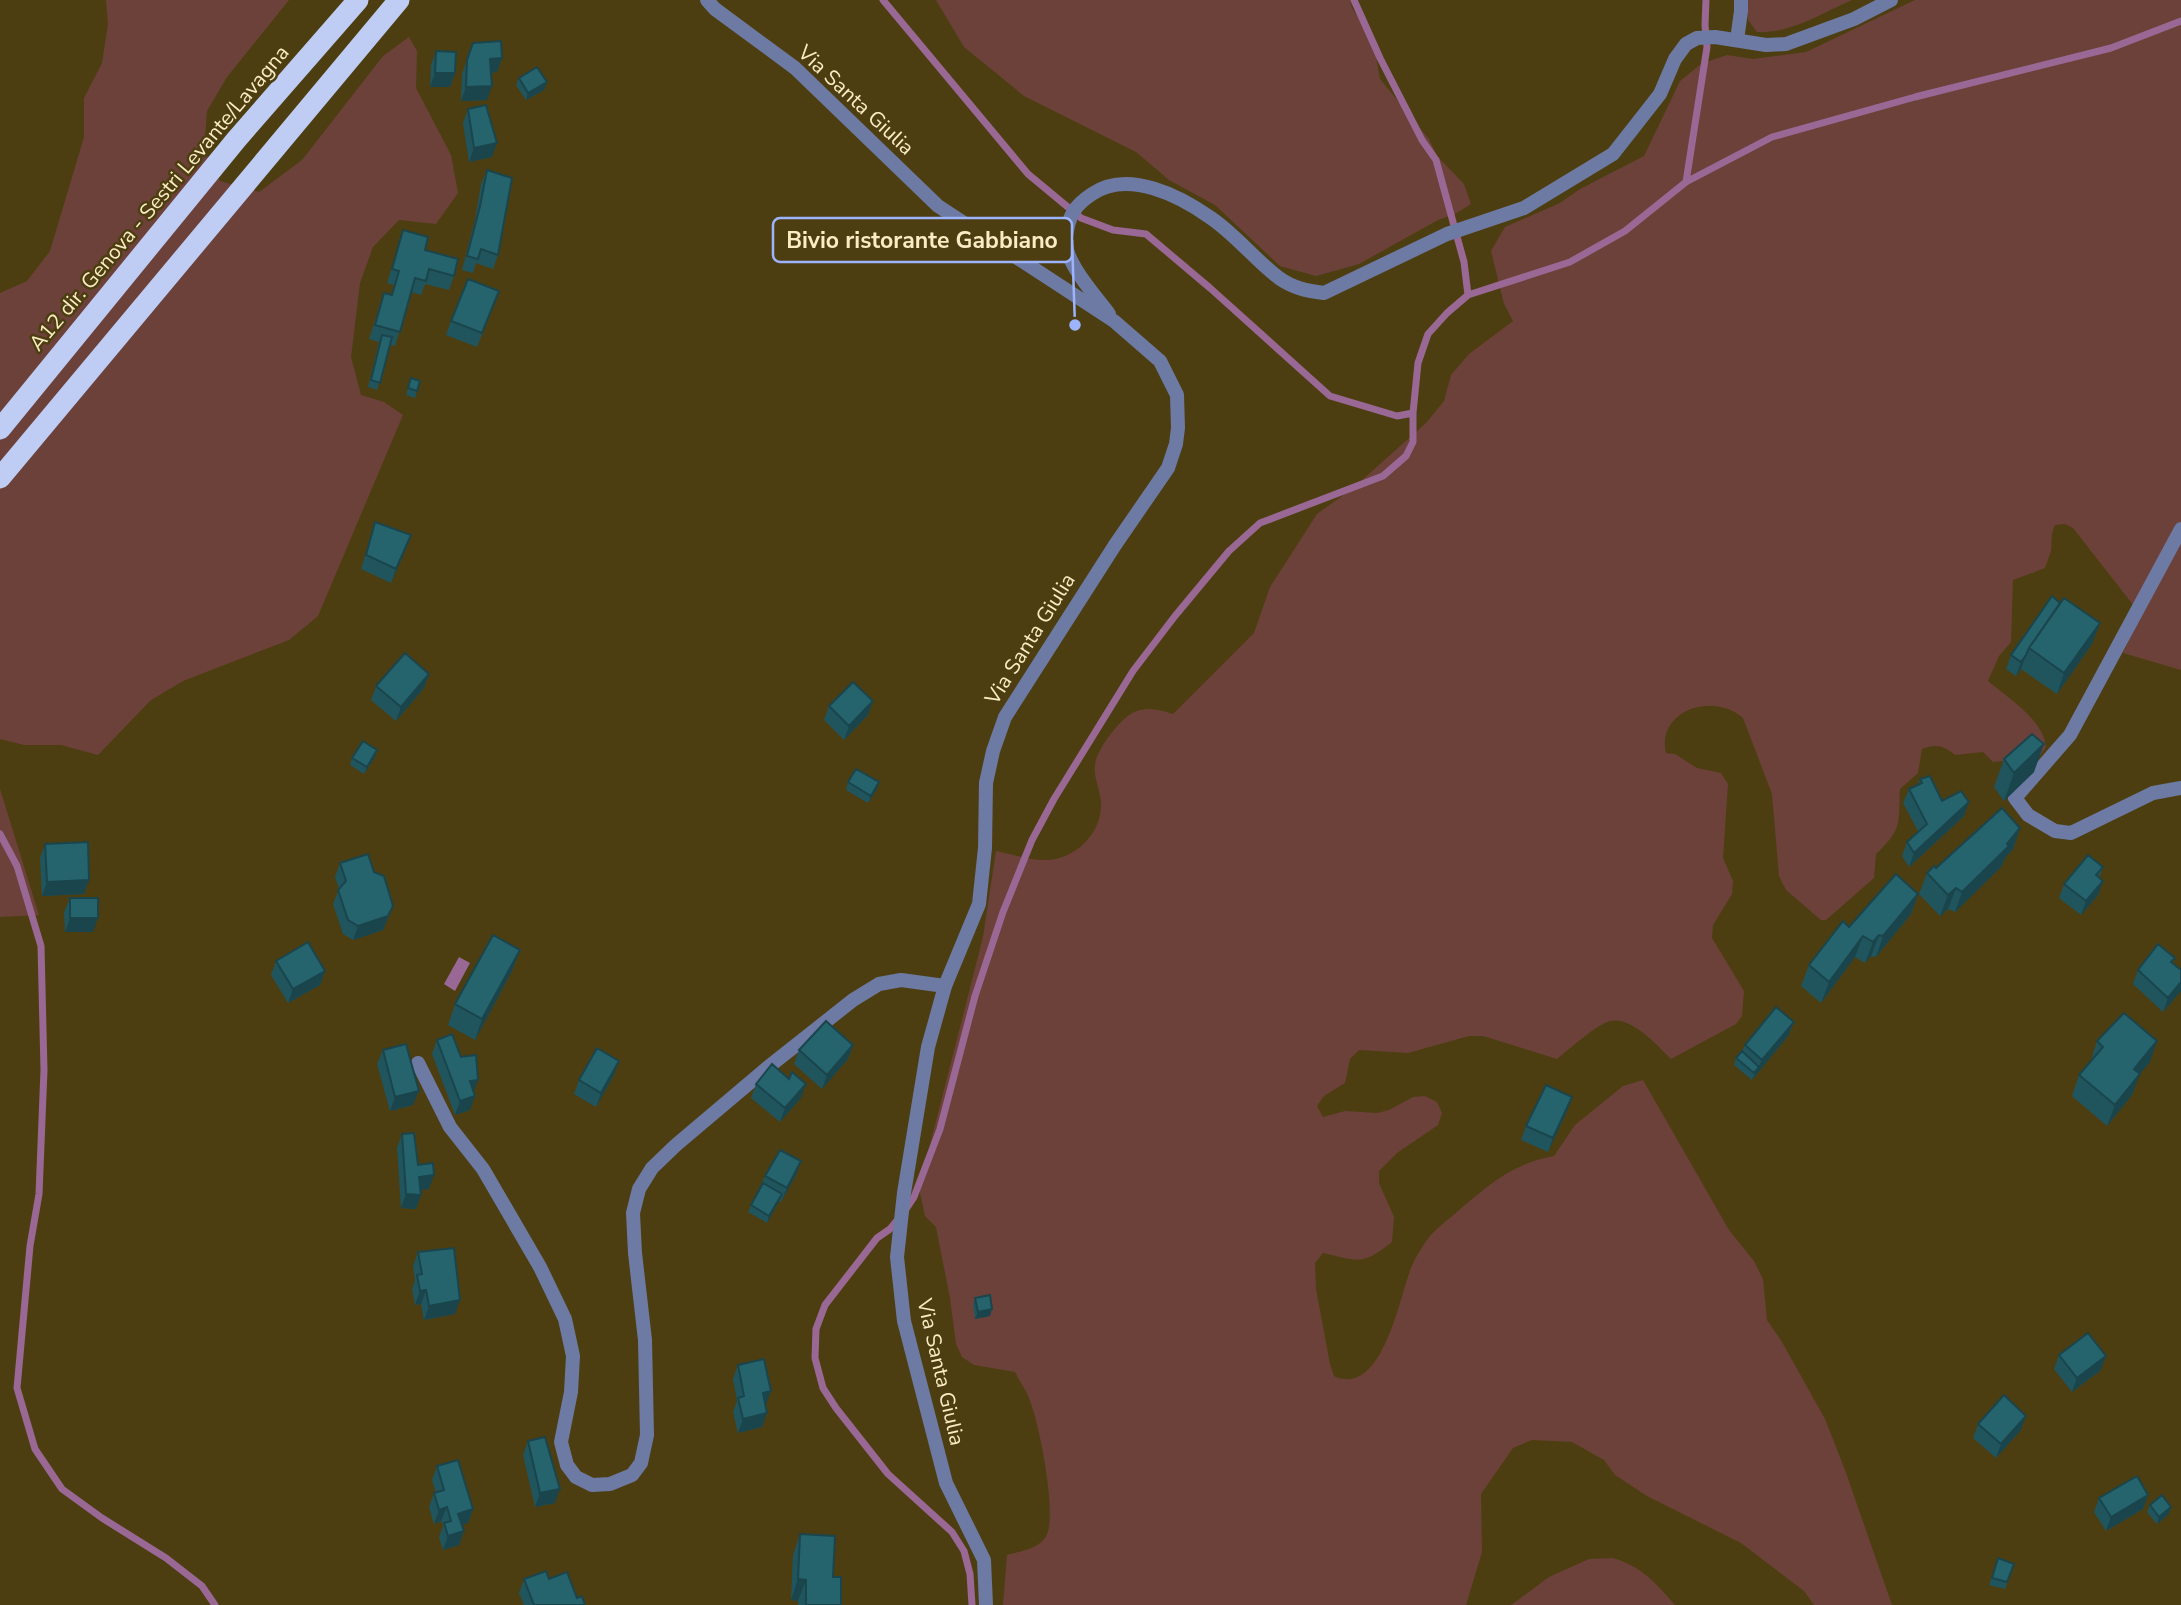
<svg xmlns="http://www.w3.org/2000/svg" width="2181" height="1605" font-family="'Nunito Sans',sans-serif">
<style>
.green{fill:#6c4139}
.water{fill:#996894}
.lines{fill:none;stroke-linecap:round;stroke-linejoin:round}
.stream{stroke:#996894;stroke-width:7}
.minor{stroke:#6d7aa4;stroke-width:14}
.tertiary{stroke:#6d7aa4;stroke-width:14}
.motorway{stroke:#bfcdf5;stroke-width:21}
.wall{fill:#20555e}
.shaded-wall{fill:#1a454c}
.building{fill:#25636d;stroke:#1a454c;stroke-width:2}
.labels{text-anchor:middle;stroke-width:5;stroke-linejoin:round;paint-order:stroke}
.street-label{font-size:21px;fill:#faecc4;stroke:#4d3e11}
.leader{fill:none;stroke:#9db4fd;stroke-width:2.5}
.callout-dot{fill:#9db4fd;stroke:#4d3e11;stroke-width:2.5}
.callout{fill:#4d3e11;stroke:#9db4fd;stroke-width:2.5}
.callout-label{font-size:23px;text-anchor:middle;font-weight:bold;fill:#faecc4}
</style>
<rect width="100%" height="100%" fill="#4d3e11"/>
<path class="green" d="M 106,0 L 289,0 L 227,77 L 207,111 L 204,150 L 220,181 L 259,192 L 302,160 L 383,56 L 409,37 L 417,51 L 416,88 L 451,155 L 458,193 L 436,224 L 399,220 L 373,247 L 360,283 L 351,357 L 361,395 L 384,402 L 403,415 L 318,616 L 289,640 L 183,681 L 151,700 L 98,755 L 61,745 L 24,745 L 0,739 L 0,293 L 27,281 L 50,251 L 84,137 L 84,98 L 102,63 L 108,24 Z
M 936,0 L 1350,0 L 1352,8 L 1373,40 L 1380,79 L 1429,139 L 1437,156 L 1464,184 L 1471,204 L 1455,214 L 1438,220 L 1359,264 L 1316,276 L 1280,266 L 1215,205 L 1169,180 L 1136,152 L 1024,96 L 964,47 Z
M 1746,0 L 1852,0 C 1822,13 1790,34 1757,32 L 1748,20 Z
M 1915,0 L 2181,0 L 2181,670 L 2123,653 L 2141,615 L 2073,528 L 2065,524 L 2055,525 L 2052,533 L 2051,551 L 2045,568 L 2013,580 L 2011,642 L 1999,656 L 1988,681 C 2009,699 2043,719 2046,747 L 2039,757 L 1993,762 L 1983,752 L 1955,755 C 1943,745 1936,744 1922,749 L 1918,773 L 1900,789 C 1898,825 1903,828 1876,854 L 1874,878 L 1826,920 L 1821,920 L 1786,890 L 1779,876 L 1772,794 L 1743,718 C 1713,691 1656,711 1666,753 L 1675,754 L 1697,768 L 1721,773 L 1728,784 L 1723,858 L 1733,881 L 1732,894 L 1713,925 L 1712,938 L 1744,991 L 1742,1016 L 1736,1024 L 1671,1059 C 1657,1045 1629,1013 1607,1022 C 1591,1029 1571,1048 1557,1059 L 1483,1036 L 1469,1036 L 1408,1053 L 1359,1050 L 1350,1059 L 1345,1083 L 1324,1096 L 1317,1106 L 1323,1117 L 1345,1111 L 1377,1113 L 1389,1110 L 1413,1097 L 1425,1096 L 1437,1102 L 1442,1113 L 1438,1125 L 1397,1153 L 1379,1171 L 1379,1183 L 1394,1217 L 1392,1242 C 1362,1266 1359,1261 1323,1253 L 1315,1263 L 1316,1289 L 1330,1364 L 1334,1376 C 1382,1398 1399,1299 1411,1268 C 1415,1258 1423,1245 1430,1236 C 1438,1227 1449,1219 1458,1211 C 1490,1184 1511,1164 1554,1156 L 1575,1125 L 1623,1086 L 1643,1080 L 1729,1230 L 1754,1261 L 1763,1279 L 1767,1320 L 1782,1342 L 1825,1419 L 1845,1470 L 1892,1605 L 1814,1605 L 1804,1591 L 1741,1543 L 1647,1496 L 1615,1475 L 1604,1460 L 1572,1442 L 1532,1440 L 1513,1448 L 1481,1494 L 1482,1552 L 1466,1605 L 1003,1605 L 1007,1555 C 1020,1551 1036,1550 1045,1538 C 1059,1520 1039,1423 1030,1401 C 1027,1391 1020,1382 1015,1372 L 974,1365 L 962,1357 L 956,1344 L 950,1298 L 936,1227 L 925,1216 L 919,1188 L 983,937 L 996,851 C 1011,854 1028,860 1044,860 C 1072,861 1100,836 1101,807 C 1102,793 1093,778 1095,765 C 1096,750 1122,715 1137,711 C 1150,707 1160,710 1173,714 L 1254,633 L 1270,587 L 1317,514 L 1352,489 L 1426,423 L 1444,401 L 1451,375 L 1469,354 L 1513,321 L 1504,304 L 1491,251 L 1505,227 L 1560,203 L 1580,189 L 1644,156 L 1680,81 L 1701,64 L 1727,55 L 1753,59 L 1806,52 Z
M 0,789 L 39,915 L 0,917 Z
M 1613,1558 C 1641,1566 1656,1583 1675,1605 L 1511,1605 L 1549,1577 L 1589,1559 Z"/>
<path class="water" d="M 459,957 L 470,963 L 455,991 L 444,984 Z"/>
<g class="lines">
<path class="stream" d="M 883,0 L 1028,174 L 1081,218 L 1113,230 L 1146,234 L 1210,288 L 1330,396 L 1397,416 L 1413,413
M 1354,0 L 1380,58 L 1422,140 L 1436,160 L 1464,262 L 1468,295
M 1686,182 L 1707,47 L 1705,25 L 1706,0
M 0,834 L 17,866 L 41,946 L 44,1070 L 39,1194 L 30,1246 L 17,1388 L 35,1449 L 62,1489 L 102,1518 L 166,1558 L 202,1586 L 215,1605
M 906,1209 L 914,1197 L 940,1129 L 975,996 L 1003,912 L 1032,840 L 1054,799 L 1133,671 L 1175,616 L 1229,551 L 1260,523 L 1383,476 L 1406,456 L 1413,442 L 1413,413 L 1418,363 L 1428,334 L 1447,313 L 1468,295 L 1570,262 L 1625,231 L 1686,182 L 1772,137 L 1915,97 L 2111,48 L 2181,21
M 899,1218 L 890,1229 L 877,1238 L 825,1305 L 816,1329 L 815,1358 L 823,1388 L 836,1408 L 888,1474 L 952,1532 L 964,1551 L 970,1574 L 972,1605"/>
<path class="minor" d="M 1737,40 L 1741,11 L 1741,0
M 2181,529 L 2070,735 L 2015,798 L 2028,815 L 2055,831 L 2071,833 L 2153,793 L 2181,788
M 418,1063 L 450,1127 L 483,1169 L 540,1267 L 565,1319 L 573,1356 L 571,1392 L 561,1442 L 567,1465 L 576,1477 L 592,1485 L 610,1484 L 632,1475 L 641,1463 L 647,1435 L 645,1340 L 635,1253 L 633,1213 L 639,1189 L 652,1168 L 676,1145 L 767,1068 L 853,1000 L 879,984 L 901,980 L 945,986"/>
<path class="tertiary" d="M 707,0 L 715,9 L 795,68 L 938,206 L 1114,321 L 1160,361 L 1177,395 L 1178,428 L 1176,444 L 1168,468 L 1115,545 L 1005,717 L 993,751 L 986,783 L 985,848 L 979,904 L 945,986 L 928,1047 L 904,1193 L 897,1257 L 904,1321 L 946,1483 L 984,1560 L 986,1605
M 1109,314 C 1096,296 1062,260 1066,237 C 1069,215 1074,206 1092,194 C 1128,169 1180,196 1211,218 C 1236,235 1255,260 1279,278 C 1293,288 1307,291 1324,293 L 1447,234 L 1524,208 L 1613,154 L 1660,94 L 1675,59 L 1686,44 L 1697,38 L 1715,37 L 1766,45 L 1786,44 L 1854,19 L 1891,0"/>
<path class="motorway" d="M 0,429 L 236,140 L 358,0
M 0,478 L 399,0"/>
</g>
<path class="wall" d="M 473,43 L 502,58 L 497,72 L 491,73 L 487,100 L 461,101 L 462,74 Z
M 436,51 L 455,73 L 450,87 L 430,87 L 431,65 Z
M 519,78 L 547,82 L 544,90 L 526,100 L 516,85 Z
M 468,109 L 492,157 L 469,162 L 463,123 Z
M 487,170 L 498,255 L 493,269 L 476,263 L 473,273 L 462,270 L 475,220 L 481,184 Z
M 403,230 L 454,276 L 449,290 L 425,284 L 421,295 L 411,292 L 395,346 L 390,345 L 377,390 L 368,387 L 379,342 L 369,339 L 384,293 L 391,295 L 394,285 L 387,283 Z
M 494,305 L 477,347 L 446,335 L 451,321 Z
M 411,378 L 420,381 L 415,398 L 406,395 Z
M 375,522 L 411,535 L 391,583 L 361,569 Z
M 2060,603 L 2100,623 L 2092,644 L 2057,694 L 2021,669 L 2016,676 L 2006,669 L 2011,655 Z
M 429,674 L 424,688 L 396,721 L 371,700 L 376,686 Z
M 873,701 L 868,715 L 844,740 L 824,720 L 829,706 Z
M 375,757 L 364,774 L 350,765 L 352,758 Z
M 2004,759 L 2034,772 L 2004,801 L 1994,787 Z
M 1920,779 L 1942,801 L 1964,816 L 1909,867 L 1902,856 L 1907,842 L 1918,831 L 1903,803 L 1909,789 L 1918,785 Z
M 848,782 L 879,782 L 877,789 L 868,803 L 846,790 Z
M 2020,828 L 2013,849 L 2005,858 L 2001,867 L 1955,912 L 1948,909 L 1940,916 L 1919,894 L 1927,873 Z
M 45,844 L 84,894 L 42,896 L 40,858 Z
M 340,863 L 374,872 L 393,906 L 383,930 L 353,940 L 343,934 L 333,904 L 339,889 L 335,877 Z
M 2103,867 L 2099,878 L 2103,881 L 2098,895 L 2081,915 L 2059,898 L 2064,884 Z
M 1918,894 L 1911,914 L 1876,957 L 1871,956 L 1865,963 L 1855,957 L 1821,1003 L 1801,986 L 1809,965 L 1849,927 Z
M 70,898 L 93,932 L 65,932 L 64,912 Z
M 520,950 L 512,971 L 475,1040 L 448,1025 L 455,1004 Z
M 2175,958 L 2173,963 L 2181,970 L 2181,991 L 2163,1012 L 2133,984 L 2138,970 Z
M 276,961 L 325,971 L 320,985 L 288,1003 L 271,975 Z
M 1794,1022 L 1788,1036 L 1752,1080 L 1734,1065 L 1736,1058 L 1742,1051 L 1745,1045 Z
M 437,1040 L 461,1057 L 474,1092 L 470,1110 L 455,1115 L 432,1054 Z
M 2097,1041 L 2150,1062 L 2139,1074 L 2132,1095 L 2107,1126 L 2072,1096 L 2079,1075 L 2090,1063 Z
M 853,1045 L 848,1059 L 822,1089 L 794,1064 L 799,1050 Z
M 383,1050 L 413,1105 L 390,1111 L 377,1064 Z
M 614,1075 L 596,1107 L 574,1094 L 579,1080 Z
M 756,1084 L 801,1098 L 780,1122 L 751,1098 Z
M 1572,1097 L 1567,1111 L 1548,1152 L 1521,1140 L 1526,1126 Z
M 402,1134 L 429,1189 L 421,1190 L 416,1209 L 401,1208 L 397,1148 Z
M 801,1161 L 796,1175 L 781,1202 L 779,1201 L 767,1223 L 748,1212 L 765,1176 Z
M 418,1252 L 455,1314 L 424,1320 L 421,1304 L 415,1305 L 412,1289 L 415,1280 L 413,1266 Z
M 975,1298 L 990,1316 L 975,1319 L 973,1305 Z
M 2059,1355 L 2101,1370 L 2072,1392 L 2054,1369 Z
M 738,1365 L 765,1405 L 762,1427 L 738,1433 L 733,1412 L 737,1401 L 733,1379 Z
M 1978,1424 L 2021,1430 L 1996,1458 L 1973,1438 Z
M 528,1441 L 555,1503 L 535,1507 L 523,1455 Z
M 437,1466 L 473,1509 L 468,1523 L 462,1525 L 464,1531 L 459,1545 L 443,1550 L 439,1537 L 443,1526 L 441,1521 L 434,1524 L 429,1507 L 434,1493 L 436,1493 L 432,1480 Z
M 2148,1495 L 2143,1509 L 2106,1531 L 2094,1512 L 2099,1498 Z
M 2150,1505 L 2169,1514 L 2157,1524 L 2147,1512 Z
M 800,1534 L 833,1577 L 841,1605 L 798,1605 L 798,1601 L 791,1600 L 793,1555 Z
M 1998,1558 L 2014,1564 L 2005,1589 L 1989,1585 Z
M 524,1579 L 577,1598 L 585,1605 L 524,1605 L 519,1593 Z"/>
<path class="shaded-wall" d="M 502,58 L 497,72 L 485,73 L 490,59 Z
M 435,73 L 455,73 L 450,87 L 430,87 Z
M 547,82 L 544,90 L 526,100 L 528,93 Z
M 492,86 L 487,100 L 461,101 L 466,87 Z
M 497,143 L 492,157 L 469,162 L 474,148 Z
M 411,535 L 406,549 L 391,583 L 396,569 Z
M 2100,623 L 2092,644 L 2057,694 L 2064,673 Z
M 2026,655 L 2021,669 L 2016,676 L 2021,662 Z
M 429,674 L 424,688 L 396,721 L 401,707 Z
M 873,701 L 868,715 L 844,740 L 849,726 Z
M 2044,744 L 2034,772 L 2004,801 L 2014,773 Z
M 377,750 L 375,757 L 364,774 L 367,767 Z
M 879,782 L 877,789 L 868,803 L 871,796 Z
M 1969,802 L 1964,816 L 1909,867 L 1914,853 Z
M 2020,828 L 2013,849 L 2005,858 L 2001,867 L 1955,912 L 1962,892 Z
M 89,880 L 84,894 L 42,896 L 47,882 Z
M 2103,881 L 2098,895 L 2081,915 L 2086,901 Z
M 1956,888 L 1948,909 L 1940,916 L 1948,895 Z
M 1918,894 L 1911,914 L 1876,957 L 1883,936 Z
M 393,906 L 383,930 L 353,940 L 358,926 Z
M 70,918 L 98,918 L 93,932 L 65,932 Z
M 1879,935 L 1871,956 L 1865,963 L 1873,942 Z
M 1863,936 L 1855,957 L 1821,1003 L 1829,982 Z
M 520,950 L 512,971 L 475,1040 L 482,1019 Z
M 325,971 L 320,985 L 288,1003 L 293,989 Z
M 2181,982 L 2181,991 L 2163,1012 L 2168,998 Z
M 1794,1022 L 1788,1036 L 1752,1080 L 1762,1060 Z
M 2157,1041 L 2150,1062 L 2126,1090 L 2134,1069 Z
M 853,1045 L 848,1059 L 822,1089 L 827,1075 Z
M 619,1061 L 614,1075 L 596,1107 L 601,1093 Z
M 2140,1074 L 2132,1095 L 2107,1126 L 2115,1105 Z
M 478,1080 L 473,1094 L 470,1081 Z
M 806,1084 L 801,1098 L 780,1122 L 785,1108 Z
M 419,1091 L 413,1105 L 390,1111 L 395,1097 Z
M 475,1096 L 470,1110 L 455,1115 L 460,1101 Z
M 1572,1097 L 1567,1111 L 1548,1152 L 1553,1138 Z
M 801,1161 L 796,1175 L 781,1202 L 787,1188 Z
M 434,1175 L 429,1189 L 414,1191 L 419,1177 Z
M 406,1194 L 421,1195 L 416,1209 L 401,1208 Z
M 782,1194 L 779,1201 L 767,1223 L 769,1216 Z
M 426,1290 L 421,1304 L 415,1305 L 420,1291 Z
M 460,1300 L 455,1314 L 424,1320 L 429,1306 Z
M 992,1309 L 990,1316 L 975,1319 L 978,1312 Z
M 2106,1356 L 2101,1370 L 2072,1392 L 2077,1378 Z
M 771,1391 L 766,1405 L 763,1393 Z
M 767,1413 L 762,1427 L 738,1433 L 743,1419 Z
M 2026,1416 L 2021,1430 L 1996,1458 L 2001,1444 Z
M 560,1489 L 555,1503 L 535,1507 L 540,1493 Z
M 2148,1495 L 2143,1509 L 2106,1531 L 2111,1517 Z
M 447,1507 L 441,1521 L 434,1524 L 439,1510 Z
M 2171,1507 L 2169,1514 L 2157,1524 L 2159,1517 Z
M 473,1509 L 468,1523 L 453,1528 L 458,1514 Z
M 464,1531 L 459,1545 L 443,1550 L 448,1536 Z
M 798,1579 L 806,1580 L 798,1601 L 791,1600 Z"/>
<path class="building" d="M 501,41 L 502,58 L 490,59 L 492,86 L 466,87 L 467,60 L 473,43 Z
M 436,51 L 456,52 L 455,73 L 435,73 Z
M 537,67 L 547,82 L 528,93 L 519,78 Z
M 486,105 L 497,143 L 474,148 L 468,109 Z
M 487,170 L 512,178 L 498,255 L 481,249 L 478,259 L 467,256 L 480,206 Z
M 403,230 L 428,237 L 425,250 L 458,259 L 454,276 L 429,269 L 426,281 L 415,278 L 400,332 L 375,325 L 384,293 L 392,295 L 399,271 L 392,269 Z
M 468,279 L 499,291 L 482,333 L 451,321 Z
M 382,335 L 392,337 L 380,383 L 371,380 Z
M 411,378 L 420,381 L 417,391 L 408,388 Z
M 375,522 L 411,535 L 396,569 L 366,555 Z
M 2052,596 L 2060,603 L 2029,648 L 2026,655 L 2021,662 L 2011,655 Z
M 2064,598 L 2100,623 L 2064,673 L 2029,648 Z
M 405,653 L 429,674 L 401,707 L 376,686 Z
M 853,682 L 873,701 L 849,726 L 829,706 Z
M 2032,734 L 2044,744 L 2014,773 L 2004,759 Z
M 363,741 L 377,750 L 367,767 L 352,758 Z
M 856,769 L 879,782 L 871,796 L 848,782 Z
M 1930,776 L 1942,801 L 1961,791 L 1969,802 L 1914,853 L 1907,842 L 1927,824 L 1909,789 L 1922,783 L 1920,779 Z
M 2002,808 L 2020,828 L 2007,844 L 2009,846 L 1962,892 L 1956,888 L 1948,895 L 1927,873 L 1934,866 L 1936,868 Z
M 88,842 L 89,880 L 47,882 L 45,844 Z
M 368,854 L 374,872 L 384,876 L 393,906 L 388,916 L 358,926 L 348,920 L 338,890 L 346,881 L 340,863 Z
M 2088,855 L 2103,867 L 2096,875 L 2103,881 L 2086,901 L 2064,884 Z
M 1896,874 L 1918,894 L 1883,936 L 1879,935 L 1873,942 L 1863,936 L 1829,982 L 1809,965 L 1843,921 L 1849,927 Z
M 70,898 L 98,898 L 98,918 L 70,918 Z
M 493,935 L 520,950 L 482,1019 L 455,1004 Z
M 308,942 L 325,971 L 293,989 L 276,961 Z
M 2158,944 L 2175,958 L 2171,962 L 2181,970 L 2181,982 L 2168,998 L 2138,970 Z
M 1776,1007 L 1794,1022 L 1762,1060 L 1745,1045 Z
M 2124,1013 L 2157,1041 L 2134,1069 L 2140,1074 L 2115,1105 L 2079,1075 L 2103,1047 L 2097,1041 Z
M 826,1021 L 853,1045 L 827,1075 L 799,1050 Z
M 452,1034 L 461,1057 L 476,1055 L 478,1080 L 470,1081 L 475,1096 L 460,1101 L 437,1040 Z
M 406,1044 L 419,1091 L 395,1097 L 383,1050 Z
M 597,1048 L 619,1061 L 601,1093 L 579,1080 Z
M 1742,1051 L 1759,1067 L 1754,1073 L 1736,1058 Z
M 772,1064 L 789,1079 L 792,1072 L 806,1084 L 785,1108 L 756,1084 Z
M 1546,1085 L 1572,1097 L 1553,1138 L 1526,1126 Z
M 414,1133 L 418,1165 L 433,1163 L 434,1175 L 419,1177 L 421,1195 L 406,1194 L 402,1134 Z
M 780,1150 L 801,1161 L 787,1188 L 765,1176 Z
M 763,1183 L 782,1194 L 769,1216 L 751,1205 Z
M 454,1248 L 460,1300 L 429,1306 L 426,1290 L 420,1291 L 417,1275 L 422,1274 L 418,1252 Z
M 990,1295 L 992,1309 L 978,1312 L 975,1298 Z
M 2088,1333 L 2106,1356 L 2077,1378 L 2059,1355 Z
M 764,1359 L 771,1391 L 763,1393 L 767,1413 L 743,1419 L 738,1398 L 744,1396 L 738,1365 Z
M 2004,1395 L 2026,1416 L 2001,1444 L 1978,1424 Z
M 545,1437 L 560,1489 L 540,1493 L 528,1441 Z
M 458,1460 L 473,1509 L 458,1514 L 464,1531 L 448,1536 L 444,1523 L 451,1521 L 447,1507 L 439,1510 L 434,1493 L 444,1490 L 437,1466 Z
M 2137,1476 L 2148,1495 L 2111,1517 L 2099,1498 Z
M 2162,1495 L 2171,1507 L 2159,1517 L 2150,1505 Z
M 800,1534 L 835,1536 L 833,1577 L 841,1577 L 841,1605 L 806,1605 L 806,1580 L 798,1579 Z
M 1998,1558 L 2014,1564 L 2007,1582 L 1992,1578 Z
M 546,1571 L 549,1579 L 567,1572 L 577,1598 L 582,1596 L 585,1605 L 534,1605 L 524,1579 Z"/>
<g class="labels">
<g class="street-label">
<text transform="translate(856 100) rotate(43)" y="7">Via Santa Giulia</text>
<text transform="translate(159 198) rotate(-50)" y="7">A12 dir. Genova - Sestri Levante/Lavagna</text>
<text transform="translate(1030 639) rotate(-58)" y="7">Via Santa Giulia</text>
<text transform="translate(941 1372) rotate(77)" y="7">Via Santa Giulia</text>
</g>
</g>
<path class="leader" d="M1075 325L1072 240"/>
<circle class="callout-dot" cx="1075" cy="325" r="7"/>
<rect class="callout" x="773" y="218" width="299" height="44" rx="7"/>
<g class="callout-label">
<text x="922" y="248">Bivio ristorante Gabbiano</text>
</g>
</svg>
